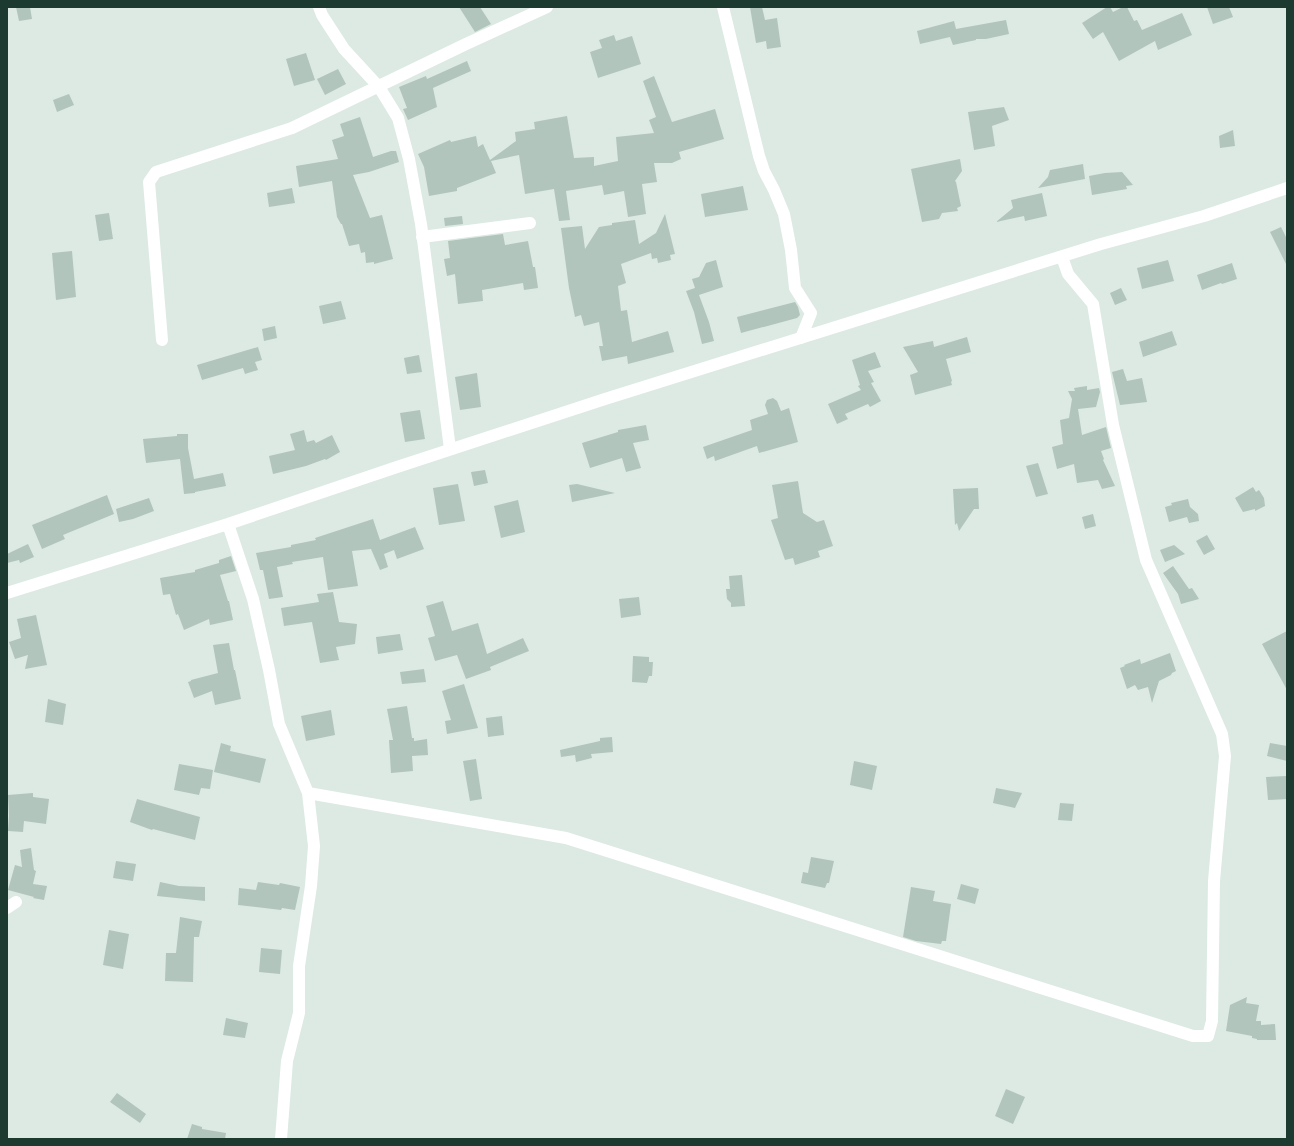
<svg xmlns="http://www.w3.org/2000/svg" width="1294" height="1146" font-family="Karla,sans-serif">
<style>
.building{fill:#b1c5bc}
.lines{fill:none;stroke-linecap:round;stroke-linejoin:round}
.minor{stroke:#fff;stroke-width:12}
</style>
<rect width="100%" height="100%" fill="#dceae3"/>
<path class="building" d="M 16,7 L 30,7 L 32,19 L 19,21 Z
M 459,7 L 480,7 L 491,24 L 475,32 Z
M 750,7 L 762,7 L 765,20 L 777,18 L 781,47 L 767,49 L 766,41 L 756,43 Z
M 1107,7 L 1110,7 L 1113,12 L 1123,7 L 1127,7 L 1134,21 L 1137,20 L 1142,30 L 1182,13 L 1192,35 L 1158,50 L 1155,41 L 1119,61 L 1103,32 L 1093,39 L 1082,23 Z
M 1207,7 L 1229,7 L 1233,17 L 1213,24 Z
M 1006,20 L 1009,34 L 986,39 L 976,39 L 976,40 L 953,45 L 950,37 L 920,44 L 917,31 L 954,21 L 956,29 Z
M 614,35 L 616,41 L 632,36 L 641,64 L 598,78 L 590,52 L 602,48 L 599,40 Z
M 306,53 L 315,80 L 294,86 L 286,59 Z
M 467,61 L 471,71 L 433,88 L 437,107 L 408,120 L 403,109 L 407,108 L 399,87 L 426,76 L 427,79 Z
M 338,69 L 346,84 L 325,95 L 317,79 Z
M 654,76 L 672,122 L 715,109 L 724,139 L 679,152 L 681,159 L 672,163 L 654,163 L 657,182 L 642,184 L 646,214 L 628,217 L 624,191 L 604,195 L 602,185 L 566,191 L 570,220 L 559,221 L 554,189 L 525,194 L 519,155 L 491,161 L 496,173 L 457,188 L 457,191 L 429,196 L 424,167 L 418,154 L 450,140 L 451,142 L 476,136 L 478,147 L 483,144 L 490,160 L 516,141 L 515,132 L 535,129 L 534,122 L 567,116 L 574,158 L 594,157 L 594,166 L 618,161 L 616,137 L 654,133 L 649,120 L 656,117 L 643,81 Z
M 69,94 L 74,105 L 57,112 L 53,100 Z
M 1004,107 L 1009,120 L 992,126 L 995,146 L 974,150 L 968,112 Z
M 360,117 L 373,157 L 391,151 L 396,151 L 399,162 L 369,172 L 353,175 L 370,218 L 382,215 L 393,259 L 374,264 L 374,262 L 366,263 L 365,252 L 361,253 L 359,244 L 349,246 L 342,224 L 341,224 L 337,217 L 332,181 L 299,187 L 296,166 L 338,159 L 332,140 L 344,136 L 340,124 Z
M 1233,130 L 1235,146 L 1220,148 L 1219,136 Z
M 960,159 L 962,171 L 955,181 L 956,182 L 961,206 L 957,208 L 958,211 L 942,213 L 939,219 L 922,222 L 911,169 Z
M 1083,164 L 1085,179 L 1038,188 L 1048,177 L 1050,170 Z
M 1122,172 L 1133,185 L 1126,186 L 1127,189 L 1092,195 L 1089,176 L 1105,173 Z
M 743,186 L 748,210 L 705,217 L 701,194 Z
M 292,188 L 295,203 L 269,207 L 267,193 Z
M 1042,193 L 1047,216 L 1025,221 L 1024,216 L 996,222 L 1013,208 L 1011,200 Z
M 109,213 L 113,239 L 99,241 L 95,215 Z
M 665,214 L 675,254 L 670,255 L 671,260 L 658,263 L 657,258 L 652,259 L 651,253 L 621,264 L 626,283 L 618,286 L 621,311 L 627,310 L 632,342 L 668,331 L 674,352 L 628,364 L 627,356 L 602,361 L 599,346 L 603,346 L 599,322 L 584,326 L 581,315 L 575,317 L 569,288 L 561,228 L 582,226 L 585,249 L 599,227 L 612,225 L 612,223 L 635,220 L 639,244 L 656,233 Z
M 462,216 L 463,224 L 445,226 L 444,218 Z
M 1281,227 L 1287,239 L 1287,266 L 1270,232 Z
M 503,234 L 505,245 L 528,241 L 533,267 L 535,267 L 538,288 L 524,290 L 523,283 L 482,290 L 483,301 L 458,304 L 455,274 L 447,276 L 444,259 L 450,258 L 448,241 Z
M 72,251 L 76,297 L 56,300 L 52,253 Z
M 716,260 L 723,287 L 699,295 L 709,322 L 714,341 L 702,344 L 694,312 L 686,291 L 695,288 L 692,279 L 699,277 L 706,263 Z
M 1168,260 L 1174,281 L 1142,289 L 1137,268 Z
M 1232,263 L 1237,279 L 1222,284 L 1221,283 L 1202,290 L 1197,275 Z
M 1121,288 L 1127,300 L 1115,305 L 1110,293 Z
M 341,301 L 346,319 L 323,324 L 319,306 Z
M 795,302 L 798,307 L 800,315 L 797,318 L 741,333 L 737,317 Z
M 275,326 L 277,338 L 264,341 L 262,329 Z
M 1172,331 L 1177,345 L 1143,357 L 1139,342 Z
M 967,337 L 971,352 L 946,359 L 952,381 L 951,382 L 952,385 L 915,395 L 910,375 L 918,372 L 903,347 L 933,341 L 934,347 Z
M 258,347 L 262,360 L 255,362 L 258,370 L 245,374 L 243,368 L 202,380 L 197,365 Z
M 875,352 L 881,367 L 868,371 L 874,382 L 871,383 L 881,401 L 870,407 L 868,404 L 845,414 L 848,419 L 837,424 L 828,404 L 861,390 L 858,386 L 860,385 L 852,360 Z
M 419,355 L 422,372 L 407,374 L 404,358 Z
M 1123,369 L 1127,381 L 1142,378 L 1147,402 L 1120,405 L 1112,372 Z
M 477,373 L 481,407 L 460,410 L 455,377 Z
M 1087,386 L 1087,390 L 1099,388 L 1100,392 L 1096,407 L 1078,409 L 1082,435 L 1106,427 L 1111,448 L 1101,451 L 1104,459 L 1103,460 L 1115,486 L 1102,489 L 1098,480 L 1077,483 L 1074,464 L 1057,469 L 1052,447 L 1063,444 L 1060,420 L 1069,418 L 1072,399 L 1068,391 L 1075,391 L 1074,388 Z
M 773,398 L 777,401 L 781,411 L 789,408 L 798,442 L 759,453 L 757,446 L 715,461 L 714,456 L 707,459 L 703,447 L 752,430 L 750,420 L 768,414 L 765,405 L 767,400 Z
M 420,410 L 425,439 L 405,442 L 400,413 Z
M 646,425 L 649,440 L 633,443 L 641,468 L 626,472 L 622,458 L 590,468 L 582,443 L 618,432 L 618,430 Z
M 304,430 L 307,442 L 314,440 L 316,443 L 332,435 L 340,452 L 326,460 L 325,459 L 306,466 L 273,474 L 269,456 L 295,450 L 290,434 Z
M 177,434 L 188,434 L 188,448 L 194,479 L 223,473 L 226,486 L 195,492 L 195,493 L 184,494 L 180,459 L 146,463 L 143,439 L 177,436 Z
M 1038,463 L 1048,494 L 1036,497 L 1026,466 Z
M 485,470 L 488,483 L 474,486 L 471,472 Z
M 798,481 L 803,513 L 817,522 L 824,520 L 833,546 L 818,551 L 820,557 L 795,565 L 793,558 L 785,560 L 771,520 L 778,518 L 772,485 Z
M 458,484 L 465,521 L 439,525 L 433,488 Z
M 577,484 L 615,493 L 572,502 L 569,485 Z
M 1253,487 L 1256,492 L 1259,490 L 1264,498 L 1265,506 L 1255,511 L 1255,509 L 1243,512 L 1235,498 Z
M 978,488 L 979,509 L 974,509 L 959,531 L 957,523 L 955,525 L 953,489 Z
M 107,495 L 114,514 L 63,535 L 65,539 L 42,549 L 32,525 Z
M 149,498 L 154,511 L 133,519 L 119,522 L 116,509 Z
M 1188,499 L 1190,507 L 1198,514 L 1199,521 L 1189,523 L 1187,517 L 1169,522 L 1165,507 L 1172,505 L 1171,503 Z
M 518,500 L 525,532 L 501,538 L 494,506 Z
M 1093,514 L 1096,526 L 1085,529 L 1082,517 Z
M 373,519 L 380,540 L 415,527 L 424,549 L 397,559 L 394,550 L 384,554 L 388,567 L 380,570 L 371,549 L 352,551 L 358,586 L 328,590 L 323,557 L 292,562 L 293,564 L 277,567 L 283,597 L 269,599 L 263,570 L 260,570 L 256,553 L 291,547 L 291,545 L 316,540 L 315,538 Z
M 1207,535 L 1215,549 L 1204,555 L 1196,541 Z
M 28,544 L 34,557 L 20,563 L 19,560 L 7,563 L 7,554 Z
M 1174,545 L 1185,554 L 1165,562 L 1160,550 Z
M 231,556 L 236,571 L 220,575 L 228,601 L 229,601 L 233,620 L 210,625 L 209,619 L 184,630 L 178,614 L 176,615 L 170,594 L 163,595 L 160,578 L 195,572 L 195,570 L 219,563 L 219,560 Z
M 1173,566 L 1189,589 L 1192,588 L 1199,599 L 1181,604 L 1178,594 L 1163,573 Z
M 742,575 L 745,606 L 731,607 L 731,603 L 727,599 L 726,589 L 730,589 L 729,576 Z
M 333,592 L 339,622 L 357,624 L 355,644 L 336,647 L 339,660 L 320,663 L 312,622 L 284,626 L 281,608 L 319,602 L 317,594 Z
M 639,597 L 641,615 L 621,618 L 619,599 Z
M 443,601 L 452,631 L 478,623 L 487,654 L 523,638 L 529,651 L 490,667 L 491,670 L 466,679 L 457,655 L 435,661 L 428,638 L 435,636 L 426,606 Z
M 36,615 L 47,665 L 25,669 L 28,655 L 15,659 L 9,642 L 21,638 L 17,619 Z
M 1287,631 L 1287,690 L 1262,644 Z
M 400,634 L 403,650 L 378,654 L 376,637 Z
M 229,643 L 234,670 L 235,670 L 241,699 L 215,705 L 212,691 L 194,698 L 188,682 L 191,681 L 191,680 L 218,673 L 213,645 Z
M 1170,653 L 1176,671 L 1172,673 L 1171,675 L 1159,681 L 1152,703 L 1148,687 L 1138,690 L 1135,685 L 1127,689 L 1120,668 L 1125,666 L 1124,665 L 1140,659 L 1141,664 Z
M 633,656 L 649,657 L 649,662 L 653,662 L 652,676 L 649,676 L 647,683 L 632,682 Z
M 424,669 L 426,682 L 402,684 L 400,672 Z
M 464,684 L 478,728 L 447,734 L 445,721 L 451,720 L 442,691 Z
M 48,699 L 66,704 L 63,725 L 45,722 Z
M 407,706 L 412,738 L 414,738 L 414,741 L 427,739 L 428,755 L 412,756 L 413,771 L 391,773 L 389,740 L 393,740 L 387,709 Z
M 331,710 L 335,735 L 306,741 L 301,716 Z
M 502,716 L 504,735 L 488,737 L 486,718 Z
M 612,737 L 613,752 L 591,754 L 592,758 L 576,762 L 575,755 L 561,757 L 560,750 L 600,741 L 600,738 Z
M 221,743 L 231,746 L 230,751 L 266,759 L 260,783 L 214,772 Z
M 1270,743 L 1287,746 L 1287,761 L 1267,756 Z
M 476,759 L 482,799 L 470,801 L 463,761 Z
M 854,761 L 877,766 L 872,790 L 850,785 Z
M 179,764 L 213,770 L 210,789 L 201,788 L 199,795 L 174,790 Z
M 1286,776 L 1287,799 L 1268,800 L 1266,777 Z
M 996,788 L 1022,793 L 1015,808 L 993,803 Z
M 33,793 L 33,797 L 49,799 L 46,824 L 24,821 L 23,832 L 8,831 L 9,816 L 8,795 Z
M 137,799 L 200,817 L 195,840 L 153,829 L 152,830 L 130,822 Z
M 1060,803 L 1074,804 L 1072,821 L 1058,820 Z
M 31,848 L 34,870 L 36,871 L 33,884 L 47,886 L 44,900 L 33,898 L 34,897 L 8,890 L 15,865 L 22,867 L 20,850 Z
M 811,857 L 834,861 L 829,883 L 827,883 L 825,888 L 801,883 L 803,872 L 808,873 Z
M 116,861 L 136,864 L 133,881 L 113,878 Z
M 160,882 L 179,886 L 205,887 L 205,901 L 157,896 Z
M 258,882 L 279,885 L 280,883 L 300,887 L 295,910 L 282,908 L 281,910 L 238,905 L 239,888 L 256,890 Z
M 961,884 L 979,889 L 975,904 L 957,899 Z
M 911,887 L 935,891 L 933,901 L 951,904 L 946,941 L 942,941 L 941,944 L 916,941 L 903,937 Z
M 180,917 L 202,921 L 199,937 L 194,937 L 193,982 L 165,981 L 166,953 L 176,953 Z
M 109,930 L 129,934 L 123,969 L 103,965 Z
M 261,948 L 282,950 L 280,974 L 259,972 Z
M 1247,997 L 1246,1003 L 1259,1005 L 1256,1021 L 1261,1021 L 1261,1025 L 1275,1024 L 1276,1040 L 1257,1040 L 1257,1039 L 1252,1038 L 1252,1036 L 1226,1031 L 1230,1005 Z
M 226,1018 L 248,1023 L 245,1038 L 223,1035 Z
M 1006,1089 L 1025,1097 L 1013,1124 L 995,1116 Z
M 117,1093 L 146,1114 L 140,1123 L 110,1102 Z
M 192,1124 L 202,1127 L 202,1129 L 226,1133 L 225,1139 L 187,1139 Z"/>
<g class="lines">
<path class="minor" d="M 319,7 L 322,15 L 344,49 L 379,87 L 398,118 L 409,159 L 421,224 L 450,449
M 723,7 L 759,156 L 764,171 L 774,190 L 784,214 L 791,250 L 795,288 L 811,313 L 801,338
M 422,237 L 530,223
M 162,340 L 149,182 L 156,172 L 292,128 L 466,44 L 547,7
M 228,524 L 253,599 L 269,670 L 279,724 L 308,793 L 314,846 L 311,886 L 299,966 L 299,1013 L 287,1061 L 281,1139
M 7,593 L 228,524 L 397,467 L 605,399 L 1101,244 L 1204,216 L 1287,188
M 308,793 L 566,838 L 1193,1036 L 1208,1036 L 1212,1021 L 1214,881 L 1225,756 L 1222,734 L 1146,560 L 1113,425 L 1093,304 L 1068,274 L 1062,257
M 7,908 L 16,902"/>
</g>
<rect width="1294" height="1146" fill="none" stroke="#1d3a31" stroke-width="16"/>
</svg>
